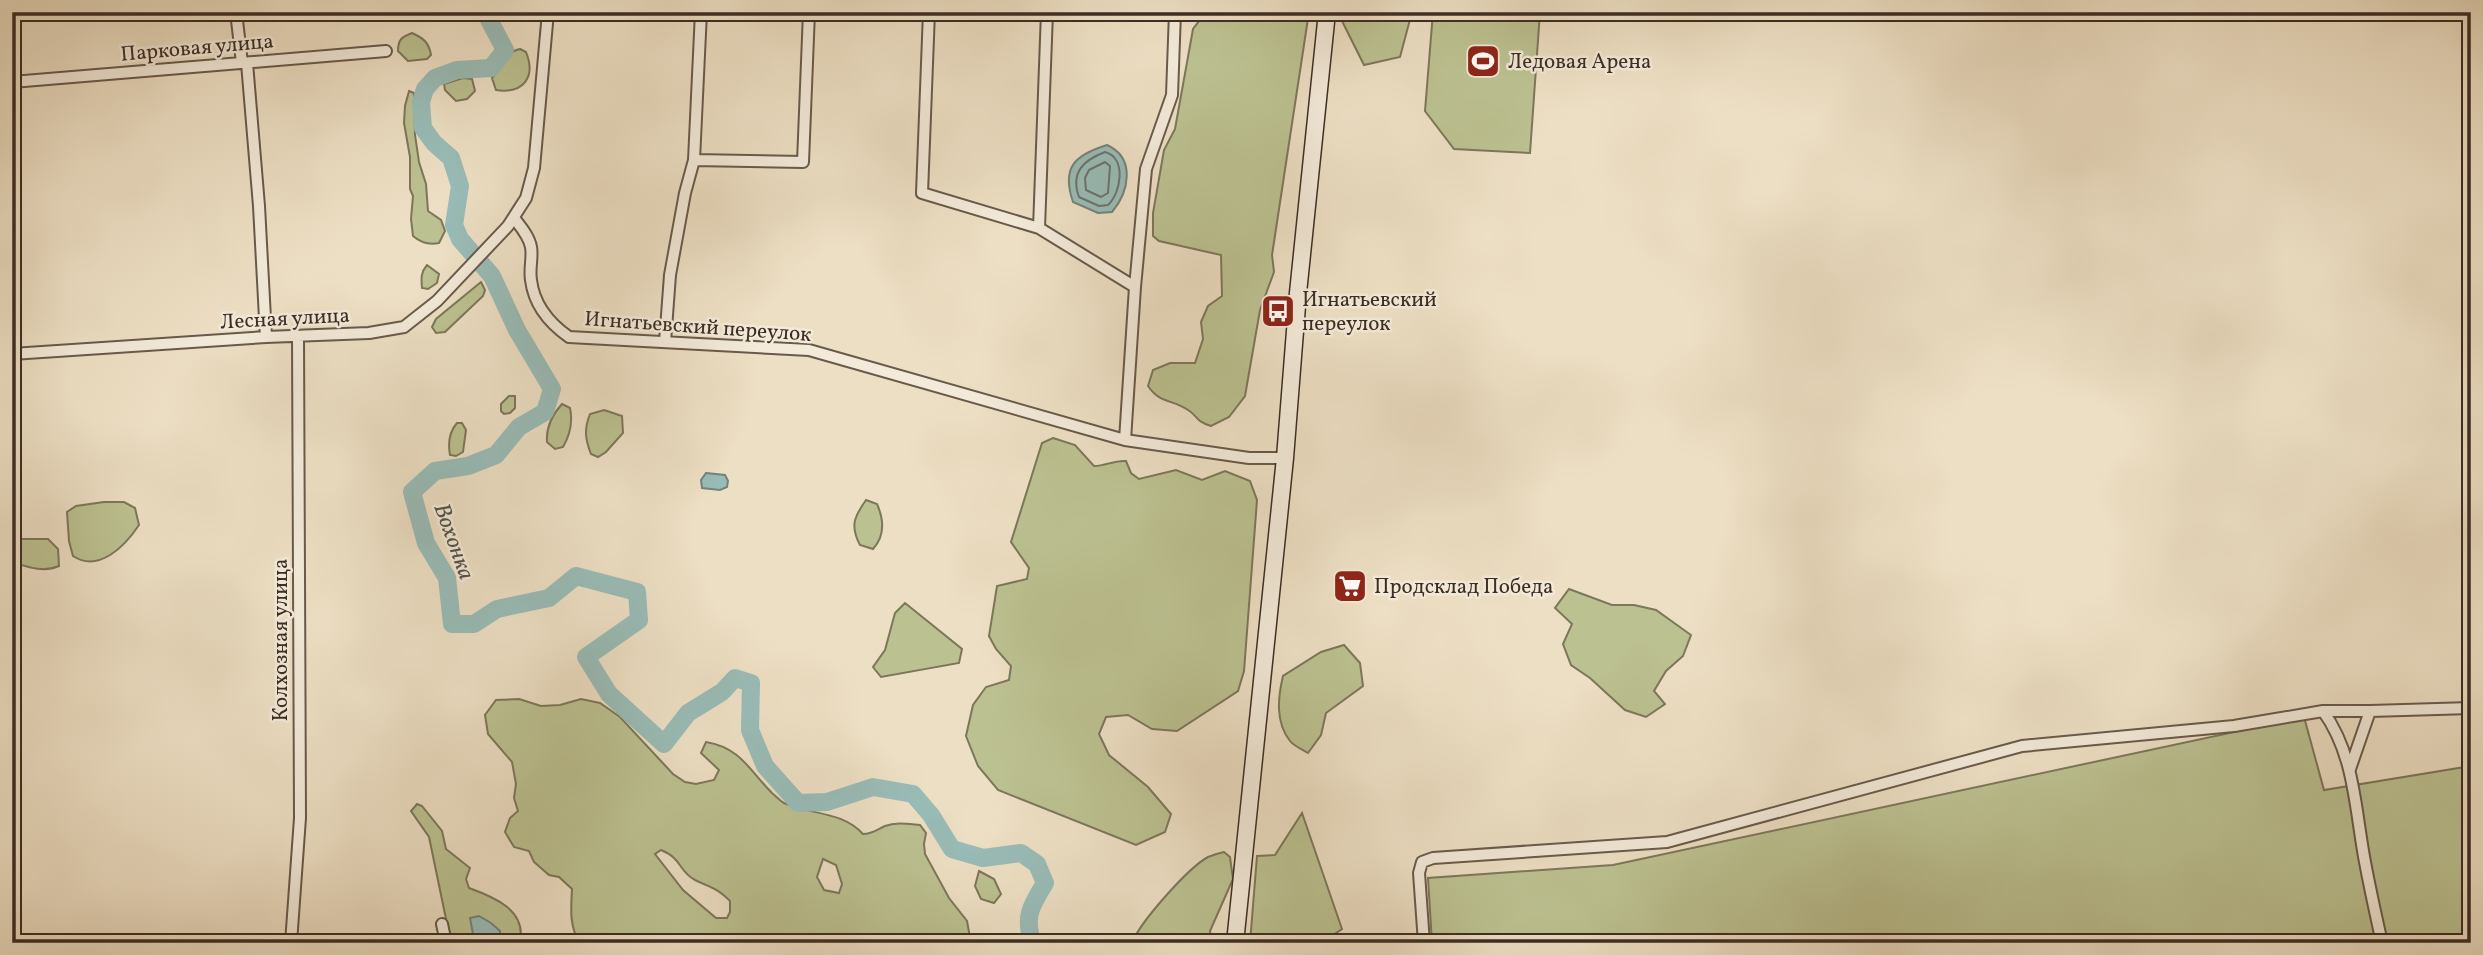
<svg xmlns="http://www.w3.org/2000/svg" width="2483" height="955" font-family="Vollkorn,serif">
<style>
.green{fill:#bcc191;stroke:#7c775a;stroke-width:2;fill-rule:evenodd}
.water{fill:#99bcb7;stroke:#74837c;stroke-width:2}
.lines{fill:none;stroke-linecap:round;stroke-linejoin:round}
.shore{stroke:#6a746d;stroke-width:2}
.river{stroke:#99bcb7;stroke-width:18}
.minor-casing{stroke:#685a4b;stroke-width:14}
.secondary-casing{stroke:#3c2d23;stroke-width:19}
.minor{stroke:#f3ead9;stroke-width:10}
.secondary{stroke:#f3ead9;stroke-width:16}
.labels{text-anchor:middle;stroke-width:5;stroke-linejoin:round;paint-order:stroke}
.street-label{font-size:21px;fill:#3c2d23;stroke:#f3ead9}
.poi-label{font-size:21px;fill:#3c2d23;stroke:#f3ead9;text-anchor:start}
.water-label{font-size:23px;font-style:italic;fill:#535148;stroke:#f3ead9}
</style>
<rect width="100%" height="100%" fill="#eddfc4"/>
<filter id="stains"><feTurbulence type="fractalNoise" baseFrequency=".00286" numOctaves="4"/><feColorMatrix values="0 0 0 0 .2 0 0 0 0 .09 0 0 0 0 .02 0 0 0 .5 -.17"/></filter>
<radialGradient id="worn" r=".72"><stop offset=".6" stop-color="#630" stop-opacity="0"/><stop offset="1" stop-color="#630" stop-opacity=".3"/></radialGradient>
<path class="green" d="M 1206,12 L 1309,12 L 1272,255 L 1274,272 L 1260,310 L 1245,396 L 1229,417 L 1211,426 C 1195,421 1199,417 1188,410 C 1172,399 1160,404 1148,386 L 1153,370 L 1170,363 L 1195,363 L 1203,339 L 1201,322 L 1208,306 L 1222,296 L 1221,255 L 1159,241 L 1153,236 L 1153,213 L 1164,150 L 1175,129 L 1193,29 Z
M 1343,12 L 1412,12 L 1400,57 L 1364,65 L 1342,21 Z
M 1433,12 L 1540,12 L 1530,153 L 1454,149 L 1425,111 Z
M 412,33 C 423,38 429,42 431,55 L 427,59 L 408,61 L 398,51 C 398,39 402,37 412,33 Z
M 520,49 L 526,52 C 536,77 524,94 496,90 L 492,78 C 501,69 506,51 520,49 Z
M 463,78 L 472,79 L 475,91 L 467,99 L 456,101 L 445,90 L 444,84 Z
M 409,91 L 414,93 L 415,135 L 419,162 L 426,184 L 428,211 L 441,220 L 445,231 L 439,243 C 429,245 421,243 413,236 L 411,219 L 413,196 L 410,189 L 410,157 L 404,123 L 405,106 Z
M 427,265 L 439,274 L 437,283 L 428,289 L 422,288 C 421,278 421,272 427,265 Z
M 481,282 L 485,290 L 483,296 L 445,332 L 436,333 L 432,327 L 436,319 Z
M 509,396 L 515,396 L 515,408 L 510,413 L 504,414 L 501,411 L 501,404 Z
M 562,404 L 570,408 C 573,422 570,435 563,447 L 555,449 L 547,442 C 546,428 552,415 562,404 Z
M 604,410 L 622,416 L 623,433 L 606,452 L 598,457 L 591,454 C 585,439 584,429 590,414 Z
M 457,423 L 462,423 L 466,430 L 463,452 L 456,456 L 450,455 C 448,444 449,432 457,423 Z
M 1053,438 L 1075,445 L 1094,466 C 1106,466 1114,460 1126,461 L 1131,473 L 1139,479 L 1176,470 L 1202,480 L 1225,471 L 1250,481 L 1257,500 L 1244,671 L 1238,691 L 1177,731 L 1152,729 L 1128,715 L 1106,717 L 1099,734 L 1109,755 L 1148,787 L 1171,814 L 1165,832 L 1136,845 L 998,790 L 978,766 L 966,736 L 973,705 L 986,687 L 1009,680 L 1011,666 L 996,649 L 989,636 L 997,586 L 1027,579 L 1029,568 L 1011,542 L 1042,443 Z
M 866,500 L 877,504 C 884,520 885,536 873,549 L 860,545 C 850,526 854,517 866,500 Z
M 104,502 L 124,502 L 135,508 L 139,525 C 125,546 99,573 73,556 L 69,541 L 67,512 L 76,506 Z
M 12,539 L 48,539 L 58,549 L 59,566 C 43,573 28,567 12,562 Z
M 1569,589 L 1612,605 L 1634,605 L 1656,610 L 1691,635 L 1683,656 L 1666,671 L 1654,691 L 1665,704 L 1646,717 L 1625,710 L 1590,678 L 1571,665 L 1563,644 L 1572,624 L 1555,608 Z
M 905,603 L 962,649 L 959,663 L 881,677 L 873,667 L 885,650 L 895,613 Z
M 1344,645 L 1360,663 L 1363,686 L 1326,713 L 1321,735 L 1308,753 C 1303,750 1294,746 1290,741 C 1275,722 1278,697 1283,676 L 1321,652 Z
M 519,699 L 541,706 L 560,705 L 581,699 L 600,703 L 620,717 L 673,774 L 685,782 L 696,784 L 714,780 L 719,770 L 701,753 L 706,742 C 741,748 749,770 772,793 C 776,796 780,801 784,803 C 811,815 842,811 863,834 C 873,834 876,830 885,826 C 896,822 908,824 920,825 L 926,833 L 924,844 L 925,854 L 949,898 L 967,921 L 971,943 L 580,943 C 569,927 571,908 572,889 L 559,877 L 549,875 L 534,862 L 529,851 L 514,847 L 505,832 L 510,818 L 518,811 L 514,798 L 516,784 L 512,762 L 488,734 L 485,715 L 496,700 ZM 661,850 C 683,859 678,871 695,880 C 711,888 716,887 730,901 L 730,912 L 727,918 L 716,918 L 683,890 L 655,854 ZM 823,859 L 836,865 L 842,884 L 839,893 L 824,890 L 817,877 Z
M 2304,717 L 2324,790 L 2471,766 L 2471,943 L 1432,943 L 1428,878 L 1613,865 Z
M 417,804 L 422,806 L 442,831 L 446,849 L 470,868 L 466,879 L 469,888 C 494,897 527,910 520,943 L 492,943 L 500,939 L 482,942 L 488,943 L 451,943 L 429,837 L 411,811 Z
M 1302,813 L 1342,929 L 1321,943 L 1250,943 L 1257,856 L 1275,855 Z
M 1224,852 L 1230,857 L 1233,879 L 1210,931 L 1212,943 L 1132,943 C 1140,922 1188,868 1208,857 C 1213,855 1219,853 1224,852 Z
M 979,871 L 994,879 L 1001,894 L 994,903 L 981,899 L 975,886 Z"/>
<path class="water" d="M 1107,145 C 1136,158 1129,192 1112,212 L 1098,213 L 1073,202 C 1061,167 1075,155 1107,145 Z
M 706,473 L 725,475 L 728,481 L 727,487 L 720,490 L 702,488 L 701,480 Z
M 479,916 L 491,923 L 500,931 L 500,939 C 488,945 483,942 473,934 L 470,918 Z"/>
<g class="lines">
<path class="shore" d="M 1105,152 C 1127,158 1121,193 1108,205 L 1099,206 L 1079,197 C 1070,172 1084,160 1105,152 Z
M 1105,162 L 1110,166 L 1108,193 L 1101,197 L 1086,190 L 1085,178 L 1089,170 Z"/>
<path class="river" d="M 485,12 L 505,50 L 491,68 L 457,70 L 435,78 L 425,89 L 421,102 L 423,128 L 434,143 L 451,158 L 460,186 L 454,225 L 460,239 L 492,276 L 517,330 L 552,389 L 545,412 L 519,427 L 496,455 L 468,466 L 435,471 L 412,492 L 426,543 L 447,578 L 452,624 L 474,624 L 497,609 L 549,598 L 576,576 L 637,592 L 639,620 L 586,657 L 609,694 L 664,744 L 688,713 L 722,692 L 735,678 L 751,683 L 750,730 L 765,766 L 798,803 L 827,802 L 873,787 L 913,794 L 931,815 L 952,849 L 983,858 L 1021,853 L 1037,864 L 1045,883 C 1032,904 1023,917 1033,943"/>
<g class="minor-casing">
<path id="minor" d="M 236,12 L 242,63
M 929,12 L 922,193 L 1039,228 L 1135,287
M 247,63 L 259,206 L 266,337
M 12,82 L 386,51
M 694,160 L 803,162 L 809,12
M 514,218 C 520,226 529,236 531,247 C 533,257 529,269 531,280 C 534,305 549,323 569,337 L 809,350 L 1125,440 L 1249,458 L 1285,458
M 1039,228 L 1047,12
M 665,342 L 670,275 L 685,193 L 694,160 L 701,12
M 12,354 L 266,337 L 369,333 L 404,327 L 437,301 L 508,226 L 526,198 L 534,168 L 548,12
M 1125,440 L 1135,287 L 1146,169 L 1172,95 L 1175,12
M 2323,711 C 2355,755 2355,810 2365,862 C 2370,889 2376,916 2382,943
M 2350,769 L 2370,711 L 2471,708
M 442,924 L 446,943
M 291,943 L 300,818 L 298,336
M 1424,943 L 1419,873 L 1422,862 L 1433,858 L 1667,842 L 2022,746 L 2234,726 L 2323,711 L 2370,711"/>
</g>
<g class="secondary-casing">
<path id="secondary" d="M 1235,943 L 1285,458 L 1298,293 L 1327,12"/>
</g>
<use href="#minor" class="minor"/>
<use href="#secondary" class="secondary"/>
</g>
<defs>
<g id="stadium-square" transform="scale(1.75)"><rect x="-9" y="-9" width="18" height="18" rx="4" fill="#8f2418" stroke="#f3ead9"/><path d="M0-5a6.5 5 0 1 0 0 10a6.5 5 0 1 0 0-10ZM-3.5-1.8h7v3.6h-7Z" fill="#fff"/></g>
<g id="bus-square" transform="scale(1.75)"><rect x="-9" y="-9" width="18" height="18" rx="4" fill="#8f2418" stroke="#f3ead9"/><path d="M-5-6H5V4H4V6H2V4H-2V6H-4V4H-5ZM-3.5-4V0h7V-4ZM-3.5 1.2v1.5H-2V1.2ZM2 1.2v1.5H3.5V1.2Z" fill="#fff"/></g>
<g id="supermarket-square" transform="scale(1.75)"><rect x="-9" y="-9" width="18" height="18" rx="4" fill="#8f2418" stroke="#f3ead9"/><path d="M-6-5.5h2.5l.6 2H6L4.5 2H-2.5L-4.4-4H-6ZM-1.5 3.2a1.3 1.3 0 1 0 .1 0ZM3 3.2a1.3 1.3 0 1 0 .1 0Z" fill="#fff"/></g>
</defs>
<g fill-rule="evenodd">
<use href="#stadium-square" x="1483" y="61"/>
<use href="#bus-square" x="1278" y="311"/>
<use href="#supermarket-square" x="1350" y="586"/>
</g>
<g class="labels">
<g class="street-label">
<text transform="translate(197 47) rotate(-5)" y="7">Парковая улица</text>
<text transform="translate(285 318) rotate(-3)" y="7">Лесная улица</text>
<text transform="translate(698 326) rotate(4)" y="7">Игнатьевский переулок</text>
<text transform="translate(280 640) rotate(-90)" y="7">Колхозная улица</text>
</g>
<g class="poi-label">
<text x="1508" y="68">Ледовая Арена</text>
<text x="1302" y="306">Игнатьевский<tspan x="1302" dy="24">переулок</tspan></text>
<text x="1374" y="593">Продсклад Победа</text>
</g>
<g class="water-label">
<text transform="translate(455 541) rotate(70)" y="8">Вохонка</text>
</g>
</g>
<rect width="2483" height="955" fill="none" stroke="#eddfc4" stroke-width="42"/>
<rect x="14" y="14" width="2455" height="927" fill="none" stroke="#3c2d23" stroke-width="3.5"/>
<rect x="21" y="21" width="2441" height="913" fill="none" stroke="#3c2d23" stroke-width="2"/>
<rect width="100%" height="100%" filter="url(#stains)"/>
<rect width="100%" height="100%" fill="url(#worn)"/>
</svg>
